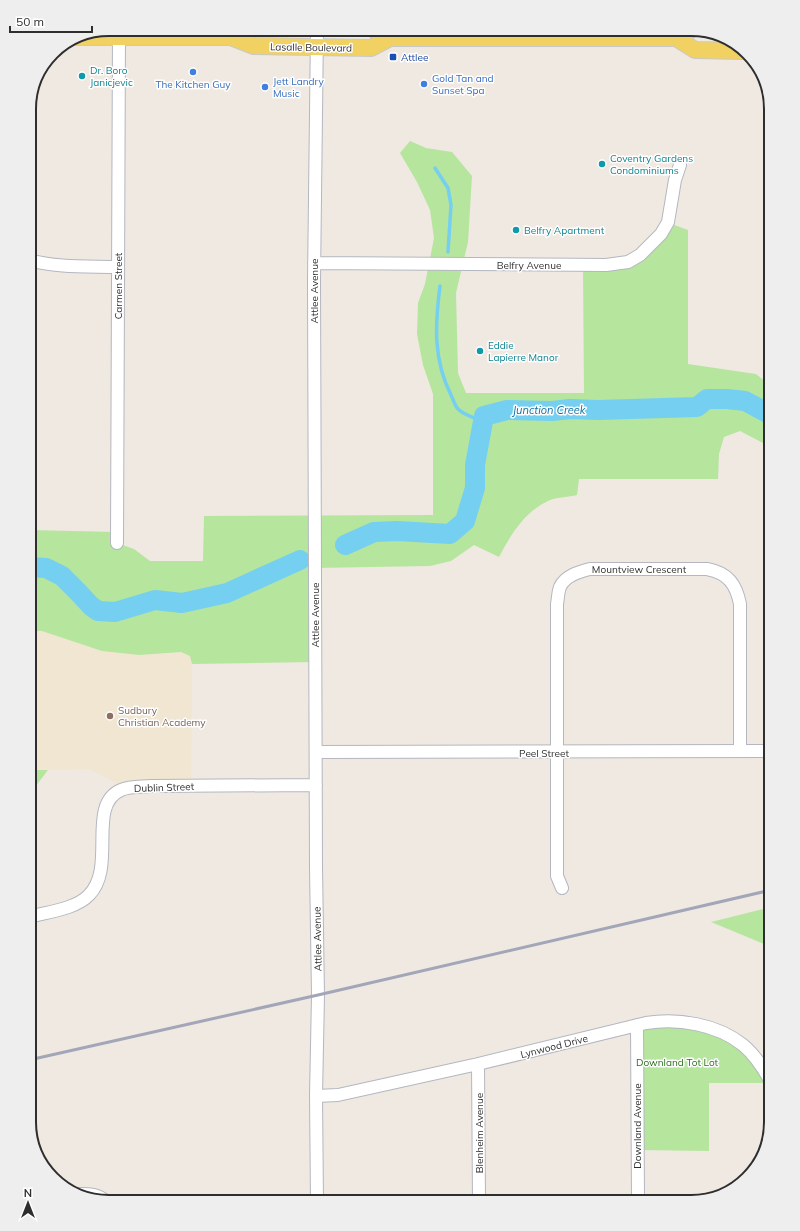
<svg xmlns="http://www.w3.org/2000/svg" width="800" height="1231" font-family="Mulish,sans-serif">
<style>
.education{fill:#f0e6d1}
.green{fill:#b6e59e}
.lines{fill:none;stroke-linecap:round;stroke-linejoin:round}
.stream{stroke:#75cff0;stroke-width:3.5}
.river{stroke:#75cff0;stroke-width:20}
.minor-casing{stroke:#b4b7c1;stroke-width:14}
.major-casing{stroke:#c9c9c9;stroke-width:18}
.minor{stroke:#fff;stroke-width:12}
.major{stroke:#f2d163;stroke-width:16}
.rail{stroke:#a3a6b8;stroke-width:3}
.transit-dot{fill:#1a4fb4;stroke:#fff;stroke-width:1.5}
.shop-dot{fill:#3f7fe0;stroke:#fff;stroke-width:1.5}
.culture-dot{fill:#0f9aa8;stroke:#fff;stroke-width:1.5}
.education-dot{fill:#8d6e63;stroke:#fff;stroke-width:1.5}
.labels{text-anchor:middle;stroke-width:3;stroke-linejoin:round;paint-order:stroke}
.street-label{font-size:10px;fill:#2e2e2e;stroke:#fff}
.transit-label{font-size:10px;fill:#164399;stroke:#fff;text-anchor:start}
.culture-label{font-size:10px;fill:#0d838f;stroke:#fff;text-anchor:start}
.shop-label{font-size:10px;fill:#366cbe;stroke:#fff;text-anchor:start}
.education-label{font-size:10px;fill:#785e54;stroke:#fff;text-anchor:start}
.park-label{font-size:10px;fill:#2c6e1b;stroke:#fff}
.water-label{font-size:11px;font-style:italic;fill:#0d6fa3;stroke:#fff}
.rim{fill:none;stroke:#2e2e2e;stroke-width:2}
</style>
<rect width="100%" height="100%" fill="#efe9e1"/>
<path class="education" d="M 29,631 L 42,631 L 102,651 L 139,655 L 181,652 L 190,656 L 192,664 L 191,786 L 129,789 L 89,769 L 29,770 Z"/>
<path class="green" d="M 410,141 L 426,148 L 452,152 L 472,176 L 468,242 L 456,293 L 458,373 L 466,393 L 584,393 L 583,266 L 629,263 L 669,223 L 688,230 L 688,364 L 756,374 L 771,386 L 771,447 L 740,431 L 724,437 L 719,454 L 718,479 L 579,479 L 577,495 C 569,497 558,497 550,500 C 525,511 511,534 499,557 L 474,545 L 451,561 L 430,566 L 314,568 L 314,662 L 192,664 L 190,656 L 181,652 L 139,655 L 102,651 L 42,631 L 29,631 L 29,530 L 116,532 L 117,543 L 134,549 L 150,561 L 203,561 L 204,516 L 433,515 L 433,394 L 423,365 L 417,334 L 418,303 L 425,284 L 434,238 L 430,210 L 417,182 L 400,153 Z
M 29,770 L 48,770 L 29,795 Z
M 771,907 L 771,947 L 711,922 Z
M 694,1025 L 743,1047 L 770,1083 L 709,1083 L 709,1151 L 638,1150 L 639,1026 Z"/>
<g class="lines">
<path class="stream" d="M 435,168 L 448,188 L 451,205 L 448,252
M 440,286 C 435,325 433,359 451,395 C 453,399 455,406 458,409 C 464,415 475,418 483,422"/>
<path class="river" d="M 345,545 L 374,532 L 397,531 L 450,534 L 465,521 L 475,488 L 475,465 L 484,416 L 507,410 L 552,411 L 570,409 L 598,410 L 697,407 L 707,399 L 727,399 L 745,401 L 771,415
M 29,567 L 46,568 L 62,576 L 79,593 L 91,606 L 98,611 L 115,612 L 155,600 L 182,603 L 227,593 L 300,560"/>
<g class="minor-casing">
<path id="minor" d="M 317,29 L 314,281 L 316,868 L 318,995 L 316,1096 L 317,1202
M 29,260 C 57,268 89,266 118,267
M 314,263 L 606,265 L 628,262 L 640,255 L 661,234 L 668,222 L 675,180 L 680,165
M 117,543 L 119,29
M 316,752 L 771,751
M 562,888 L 557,876 L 557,604 C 558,599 558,592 560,587 C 565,576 578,572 590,569 L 707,569 C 728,573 736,584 740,604 L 740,751
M 29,917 C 47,912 76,909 89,895 C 117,867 86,805 121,790 C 130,786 142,787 151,786 L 316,785
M 637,1025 L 638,1202
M 478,1064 L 479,1202
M 316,1096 L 338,1095 L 478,1064 L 646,1023 C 678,1018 717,1024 743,1045 C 755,1055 764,1069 771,1082
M 80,1194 C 91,1194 98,1194 107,1202"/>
</g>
<g class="major-casing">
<path id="major" d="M 373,29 L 390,38
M 76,37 L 231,37 L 254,46 L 371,48 L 390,38 L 676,38 L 692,29
M 231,37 L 250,29
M 676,38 L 695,50 L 743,51"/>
</g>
<use href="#minor" class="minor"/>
<use href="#major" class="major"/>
<path class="rail" d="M 29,1060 L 318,995 L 771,890"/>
</g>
<rect class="transit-dot" x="389" y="53" width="8" height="8" rx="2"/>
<g class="shop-dot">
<circle cx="193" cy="72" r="4"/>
<circle cx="424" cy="84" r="4"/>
<circle cx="265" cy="87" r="4"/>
</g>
<g class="culture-dot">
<circle cx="82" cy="76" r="4"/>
<circle cx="602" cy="164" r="4"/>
<circle cx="516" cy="230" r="4"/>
<circle cx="480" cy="351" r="4"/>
</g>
<circle class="education-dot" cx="110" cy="716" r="4"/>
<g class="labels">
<g class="street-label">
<text transform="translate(311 47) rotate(1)" y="4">Lasalle Boulevard</text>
<text x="529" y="269">Belfry Avenue</text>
<text transform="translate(118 286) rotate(-90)" y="4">Carmen Street</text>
<text transform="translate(314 291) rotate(-90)" y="4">Attlee Avenue</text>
<text x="639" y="573">Mountview Crescent</text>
<text transform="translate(315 615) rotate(-90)" y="4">Attlee Avenue</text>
<text x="544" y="757">Peel Street</text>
<text transform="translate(164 787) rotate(-2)" y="4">Dublin Street</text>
<text transform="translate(317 939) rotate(-91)" y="4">Attlee Avenue</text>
<text transform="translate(554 1046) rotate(-14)" y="4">Lynwood Drive</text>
<text transform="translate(637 1126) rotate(-90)" y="4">Downland Avenue</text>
<text transform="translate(479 1133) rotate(-90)" y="4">Blenheim Avenue</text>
</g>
<g class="transit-label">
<text x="401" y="61">Attlee</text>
</g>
<g class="culture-label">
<text x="90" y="74">Dr. Boro<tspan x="90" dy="12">Janicjevic</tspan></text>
<text x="610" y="162">Coventry Gardens<tspan x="610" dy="12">Condominiums</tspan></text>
<text x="524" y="234">Belfry Apartment</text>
<text x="488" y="349">Eddie<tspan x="488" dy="12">Lapierre Manor</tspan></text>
</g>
<g class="shop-label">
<text x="432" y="82">Gold Tan and<tspan x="432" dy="12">Sunset Spa</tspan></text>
<text x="273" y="85">Jett Landry<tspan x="273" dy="12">Music</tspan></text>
<text x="193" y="88" text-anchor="middle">The Kitchen Guy</text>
</g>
<g class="education-label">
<text x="118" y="714">Sudbury<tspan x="118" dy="12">Christian Academy</tspan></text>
</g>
<g class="park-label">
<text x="677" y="1066">Downland Tot Lot</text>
</g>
<g class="water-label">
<text x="549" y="414">Junction Creek</text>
</g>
</g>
<path d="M0 0H800V1231H0ZM109 36H691A73 73 0 0 1 764 109V1122A73 73 0 0 1 691 1195H109A73 73 0 0 1 36 1122V109A73 73 0 0 1 109 36Z" fill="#eee" fill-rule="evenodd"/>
<path class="rim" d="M109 36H691A73 73 0 0 1 764 109V1122A73 73 0 0 1 691 1195H109A73 73 0 0 1 36 1122V109A73 73 0 0 1 109 36Z"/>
<g transform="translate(28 1203)" stroke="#ffffff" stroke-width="3" paint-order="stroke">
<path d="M0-3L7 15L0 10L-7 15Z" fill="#2e2e2e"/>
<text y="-6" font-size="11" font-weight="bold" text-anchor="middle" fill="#2e2e2e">N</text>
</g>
<path d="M10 26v6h82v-6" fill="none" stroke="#2e2e2e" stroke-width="2"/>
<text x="16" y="26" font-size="12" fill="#2e2e2e" stroke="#ffffff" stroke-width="3" paint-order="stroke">50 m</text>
</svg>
